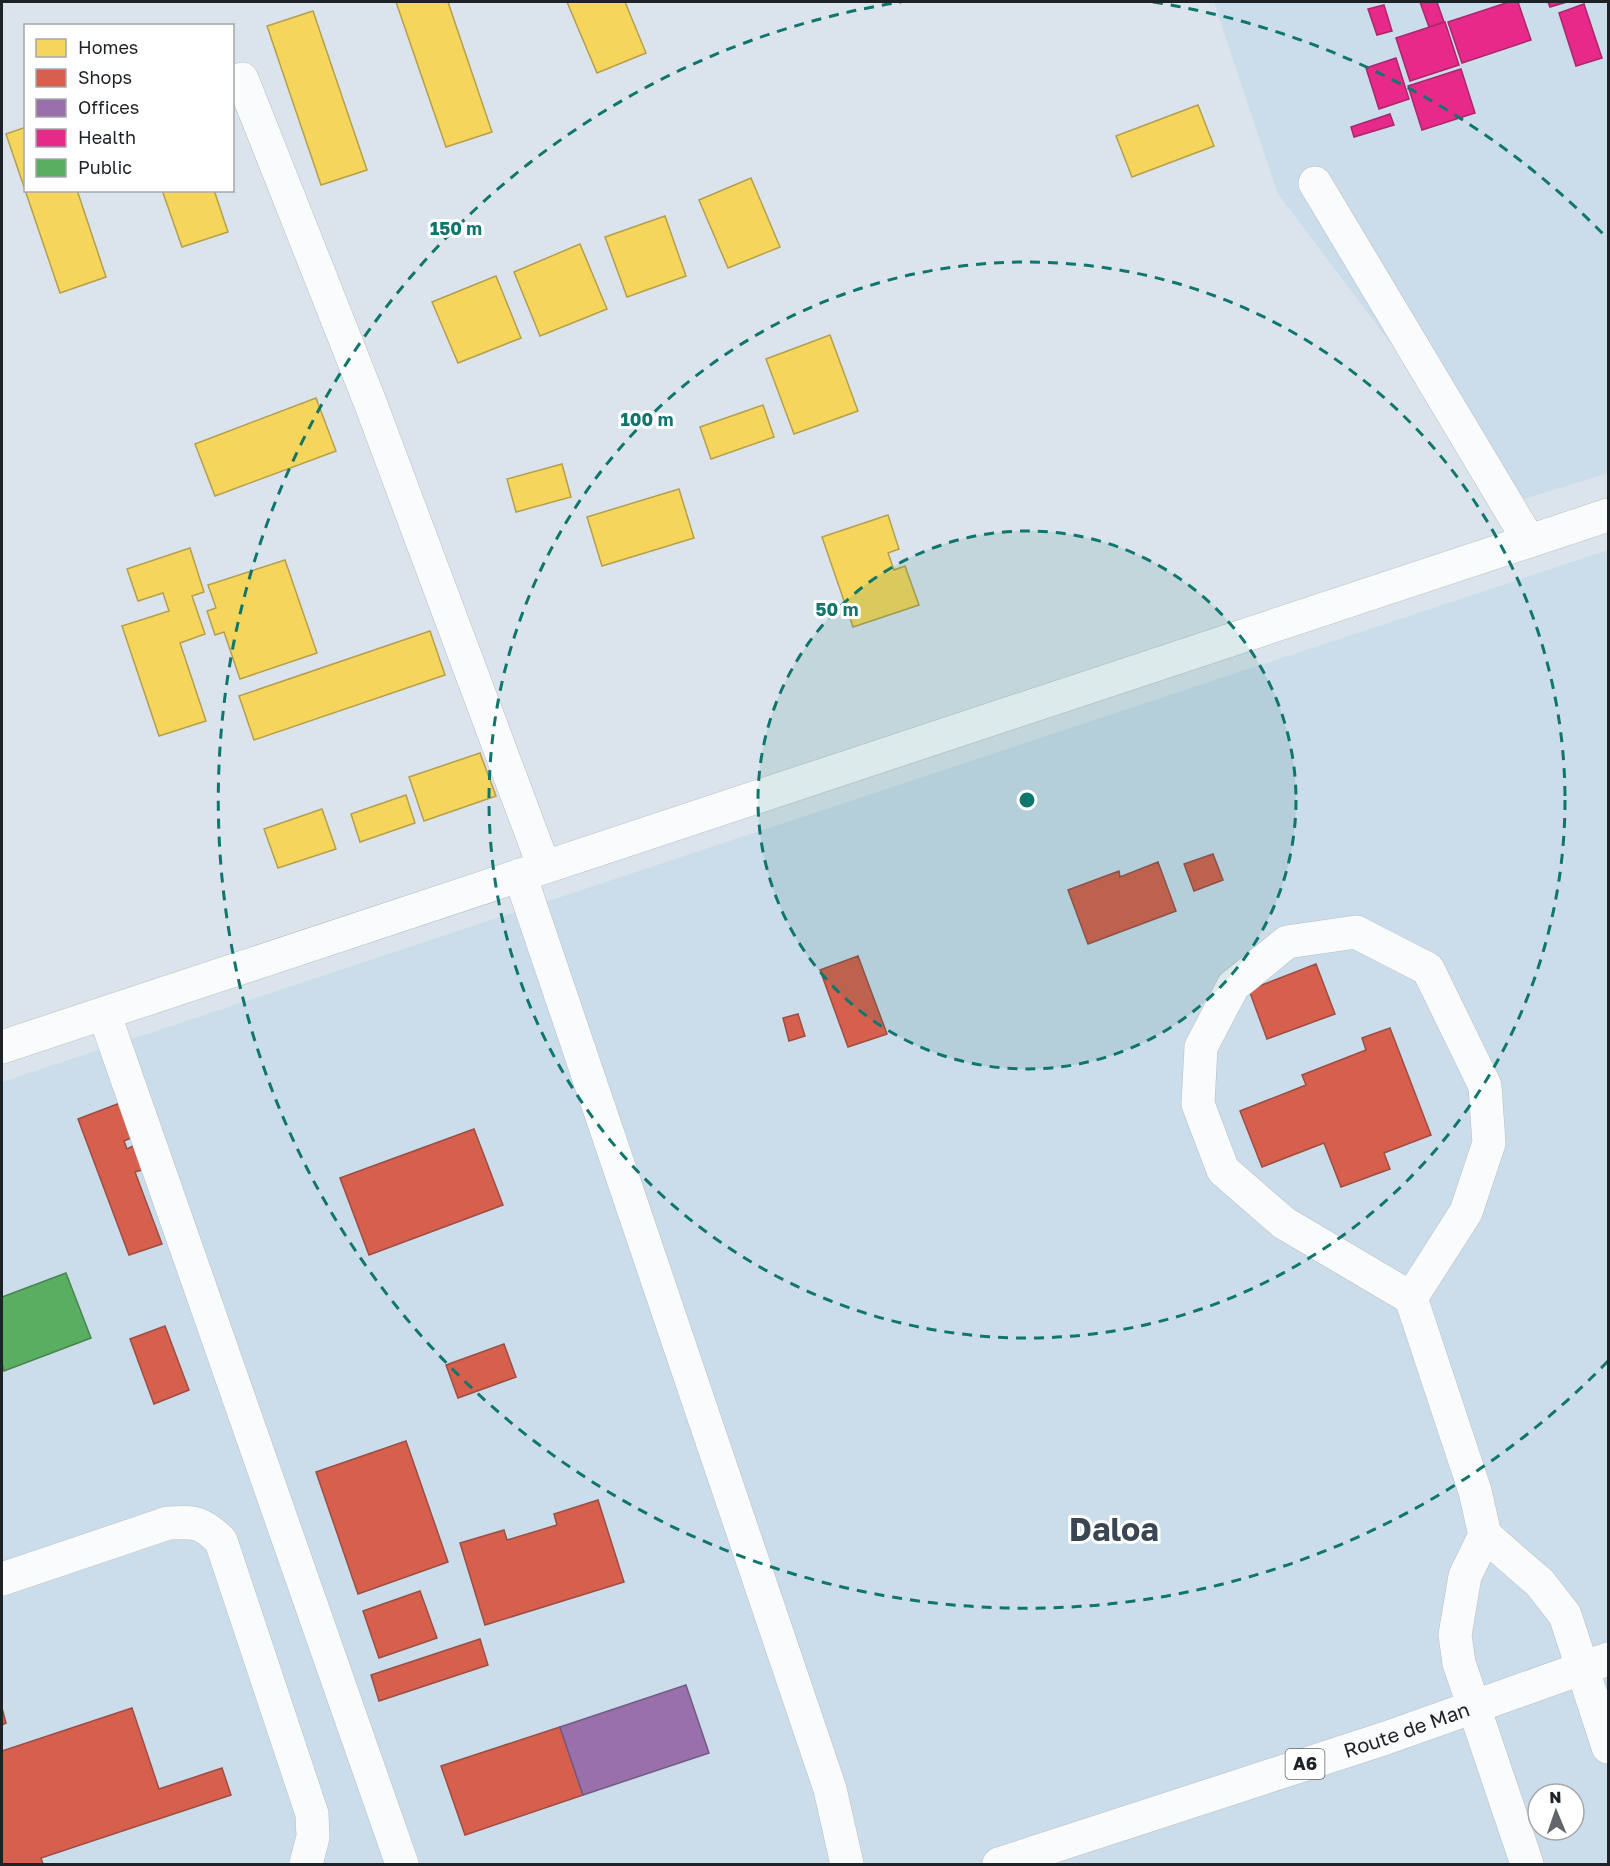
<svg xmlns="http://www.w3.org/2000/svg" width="1610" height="1866" font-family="'Golos Text',sans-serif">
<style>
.built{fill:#cbdcea;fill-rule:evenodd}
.homes{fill:#f6d55c;stroke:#b59f4c;stroke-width:1.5}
.shops{fill:#d6604d;stroke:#9e4d42;stroke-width:1.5}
.offices{fill:#9970ab;stroke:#745983;stroke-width:1.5}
.health{fill:#e7298a;stroke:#aa276c;stroke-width:1.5}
.public{fill:#5aae61;stroke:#488450;stroke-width:1.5}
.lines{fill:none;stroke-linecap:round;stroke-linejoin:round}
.minor-casing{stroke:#b8bfc4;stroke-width:34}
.highway-casing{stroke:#b8bfc4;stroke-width:34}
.minor{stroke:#fafbfc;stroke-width:33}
.highway{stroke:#fafbfc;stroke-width:33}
.ring{fill:none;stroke:#0f766e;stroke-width:3;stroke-dasharray:10 8}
.labels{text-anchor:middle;stroke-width:6;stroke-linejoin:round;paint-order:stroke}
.shield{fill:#fff;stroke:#616468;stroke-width:1.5}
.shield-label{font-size:18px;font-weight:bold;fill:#1d2227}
.street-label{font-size:20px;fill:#1d2227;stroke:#fff}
.town-label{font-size:32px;font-weight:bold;fill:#3a4752;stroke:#fff}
.centre{fill:#0f766e;stroke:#fff;stroke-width:3}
.ring-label{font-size:18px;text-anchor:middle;font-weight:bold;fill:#0f766e;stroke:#fff;stroke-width:6;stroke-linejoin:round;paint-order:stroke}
</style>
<rect width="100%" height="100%" fill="#dbe4ec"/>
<path class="built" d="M 1214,2 L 1608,2 L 1608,473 L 1511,503 L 1278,194 Z
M 1608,550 L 1608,1864 L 2,1864 L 2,1082 ZM 1538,1794 L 1574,1794 L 1574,1830 L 1538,1830 Z"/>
<path class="homes" d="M 396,2 L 448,2 L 492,132 L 446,147 Z
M 567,2 L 625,2 L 646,53 L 597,73 Z
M 313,11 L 367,170 L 321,185 L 267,26 Z
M 1198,105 L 1214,146 L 1132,177 L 1116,136 Z
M 26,127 L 26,190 L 77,190 L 106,277 L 60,293 L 6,134 Z
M 751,178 L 780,247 L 728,268 L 699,200 Z
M 162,190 L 214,190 L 228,232 L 182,247 Z
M 665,216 L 686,276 L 627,297 L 605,237 Z
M 580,244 L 607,309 L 540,336 L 514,272 Z
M 496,276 L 521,338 L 458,363 L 432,302 Z
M 830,335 L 858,411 L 794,434 L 766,359 Z
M 316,398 L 336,451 L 215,496 L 195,444 Z
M 763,405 L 774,437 L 711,459 L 700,427 Z
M 562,464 L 571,497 L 516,512 L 507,479 Z
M 679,489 L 694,538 L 602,566 L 587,517 Z
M 888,515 L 899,549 L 888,553 L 894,570 L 905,566 L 919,605 L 853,627 L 822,537 Z
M 190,548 L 204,592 L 192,596 L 205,634 L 180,643 L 206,721 L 159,736 L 122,626 L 169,611 L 163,593 L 138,601 L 127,569 Z
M 285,560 L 317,653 L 240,679 L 224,632 L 215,635 L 207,611 L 216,608 L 208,585 Z
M 430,631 L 445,675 L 254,740 L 239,696 Z
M 480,753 L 496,796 L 424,821 L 409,777 Z
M 406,795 L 415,823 L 360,842 L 351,814 Z
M 322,809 L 336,849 L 278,868 L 264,829 Z"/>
<path class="shops" d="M 1213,854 L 1223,880 L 1194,891 L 1184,864 Z
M 1158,862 L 1176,911 L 1088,944 L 1068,890 L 1119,871 L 1120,877 Z
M 858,956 L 887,1034 L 848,1047 L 820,970 Z
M 1316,964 L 1335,1014 L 1267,1039 L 1249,990 Z
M 798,1014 L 805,1036 L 789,1041 L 783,1018 Z
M 1390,1028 L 1431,1135 L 1384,1153 L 1390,1169 L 1341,1187 L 1324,1143 L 1262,1167 L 1240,1111 L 1306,1085 L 1302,1075 L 1366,1050 L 1362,1038 Z
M 120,1103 L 133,1137 L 124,1141 L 127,1149 L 133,1146 L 142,1170 L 135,1172 L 162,1244 L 129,1255 L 78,1119 Z
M 474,1129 L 503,1205 L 369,1255 L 340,1178 Z
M 165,1326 L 189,1390 L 154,1404 L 130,1339 Z
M 504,1344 L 516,1377 L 458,1398 L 446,1365 Z
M 406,1441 L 448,1562 L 358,1594 L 316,1472 Z
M 598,1500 L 624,1582 L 485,1625 L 460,1543 L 504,1530 L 507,1540 L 557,1525 L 554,1514 Z
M 420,1591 L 437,1638 L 379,1658 L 363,1611 Z
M 480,1639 L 488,1665 L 379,1701 L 371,1675 Z
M 2,1708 L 6,1723 L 2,1725 Z
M 132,1708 L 159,1789 L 222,1768 L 231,1795 L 41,1858 L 43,1864 L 2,1864 L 2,1751 Z
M 560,1727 L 583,1795 L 465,1835 L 441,1766 Z"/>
<path class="offices" d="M 686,1685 L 709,1753 L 583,1795 L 560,1727 Z"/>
<path class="health" d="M 1420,2 L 1437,2 L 1444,22 L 1429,27 Z
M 1509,2 L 1518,2 L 1531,40 L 1462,63 L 1448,22 Z
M 1548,2 L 1567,2 L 1550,7 Z
M 1584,4 L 1602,58 L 1576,66 L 1559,13 Z
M 1384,5 L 1392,31 L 1377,35 L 1368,9 Z
M 1445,22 L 1459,65 L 1410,81 L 1396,38 Z
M 1396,58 L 1409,99 L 1379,109 L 1366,68 Z
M 1461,69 L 1475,113 L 1422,130 L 1408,86 Z
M 1390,114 L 1394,125 L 1354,137 L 1351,127 Z"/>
<path class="public" d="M 66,1273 L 91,1338 L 4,1371 L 2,1363 L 2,1297 Z"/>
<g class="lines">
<g class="minor-casing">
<path id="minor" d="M 242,79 L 370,402 L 544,867
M 1315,183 L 1529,541
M 520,875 L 830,1789 L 847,1864
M 104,1013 L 402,1864
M 2,1047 L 1608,515
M 1411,1298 L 1284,1223 L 1223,1170 L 1198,1104 L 1201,1047 L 1233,986 L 1287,942 L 1356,932 L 1428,969 L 1485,1086 L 1489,1143 L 1466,1212 L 1411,1298 L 1475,1491 L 1485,1535
M 2,1579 L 168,1523 C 195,1522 201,1521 221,1541 L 312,1814 L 313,1837 L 306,1864
M 1527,1864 L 1459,1663 L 1455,1635 L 1465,1576 L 1485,1535 L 1540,1583 L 1565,1615 L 1608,1747"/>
</g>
<g class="highway-casing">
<g id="highway">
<path id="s1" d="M 999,1864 L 1386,1738 L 1608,1659"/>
</g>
</g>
<use href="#minor" class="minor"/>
<use href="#highway" class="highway"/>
</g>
<circle cx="1027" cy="800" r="269" fill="#0f766e" fill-opacity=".12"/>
<g class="ring">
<circle cx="1027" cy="800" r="269"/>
<circle cx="1027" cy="800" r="538"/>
<path d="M1608 1361A808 808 0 1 1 901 2M1153 2A808 808 0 0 1 1608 239"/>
</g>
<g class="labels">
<rect class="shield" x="1285.5" y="1749" width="39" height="30" rx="4.5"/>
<g class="shield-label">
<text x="1305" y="1770">A6</text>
</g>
<g class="street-label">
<text dy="7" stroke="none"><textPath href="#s1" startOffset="429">Route de Man</textPath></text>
</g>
<g class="town-label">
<text x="1114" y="1541">Daloa</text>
</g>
</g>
<circle cx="1027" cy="800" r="9" class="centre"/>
<g class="ring-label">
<text x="456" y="235">150 m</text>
<text x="647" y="426">100 m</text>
<text x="837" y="616">50 m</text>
</g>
<rect width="1610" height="1866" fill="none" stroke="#1d2227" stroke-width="6"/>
<rect x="24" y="24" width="210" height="168" fill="#ffffff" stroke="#a5a7a9" stroke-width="1.5"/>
<rect x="36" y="39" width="30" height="18" fill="#f6d55c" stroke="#a5a7a9" stroke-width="1.5"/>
<text x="78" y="54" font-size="18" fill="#1d2227">Homes</text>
<rect x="36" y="69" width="30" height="18" fill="#d6604d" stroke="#a5a7a9" stroke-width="1.5"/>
<text x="78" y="84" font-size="18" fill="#1d2227">Shops</text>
<rect x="36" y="99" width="30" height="18" fill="#9970ab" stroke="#a5a7a9" stroke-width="1.5"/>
<text x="78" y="114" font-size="18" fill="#1d2227">Offices</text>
<rect x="36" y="129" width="30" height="18" fill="#e7298a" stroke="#a5a7a9" stroke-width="1.5"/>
<text x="78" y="144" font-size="18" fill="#1d2227">Health</text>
<rect x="36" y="159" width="30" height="18" fill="#5aae61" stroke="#a5a7a9" stroke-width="1.5"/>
<text x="78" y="174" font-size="18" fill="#1d2227">Public</text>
<g transform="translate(1556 1812) rotate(358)"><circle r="28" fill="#ffffff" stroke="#a5a7a9" stroke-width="1.5"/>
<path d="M0-4.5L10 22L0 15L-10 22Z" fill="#60666c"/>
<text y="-9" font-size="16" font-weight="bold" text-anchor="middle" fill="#1d2227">N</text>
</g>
</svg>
